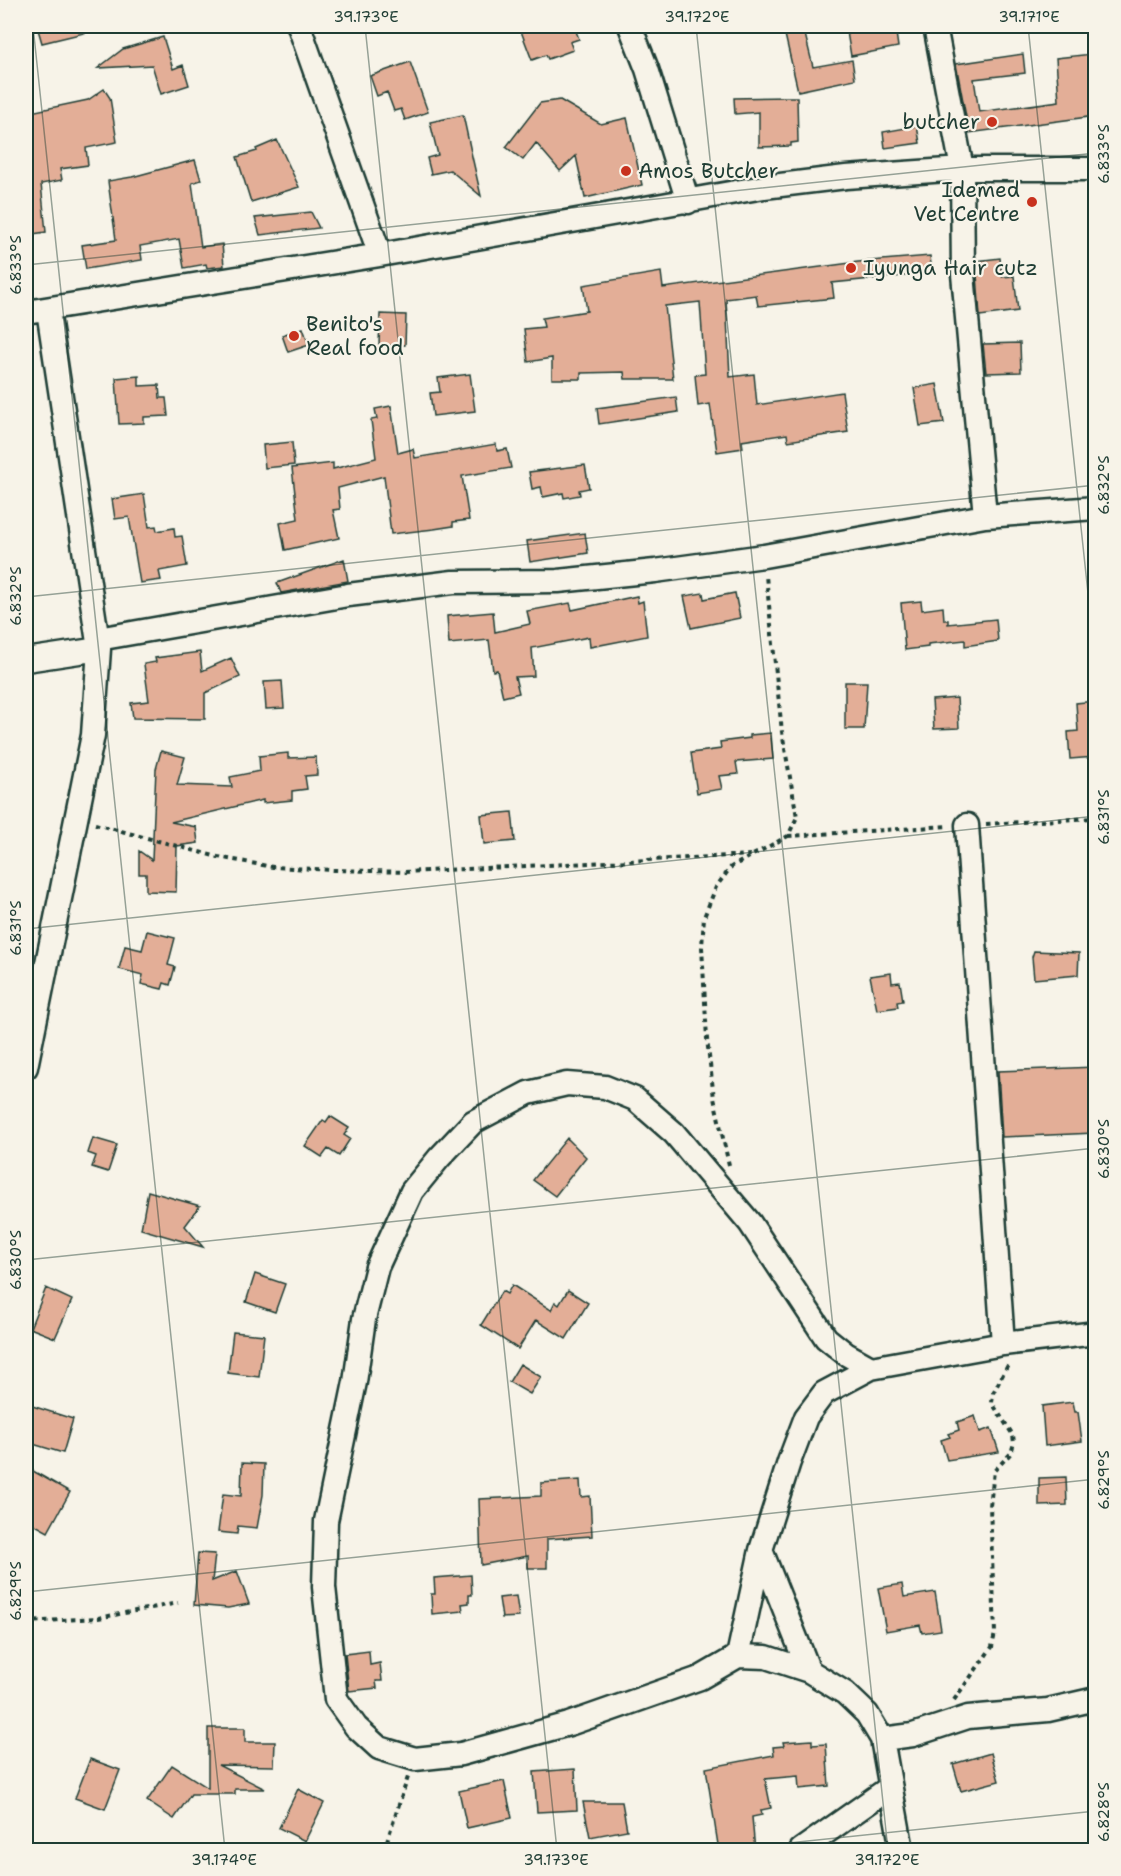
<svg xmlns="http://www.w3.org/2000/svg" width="1121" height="1876" font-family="'Shantell Sans',sans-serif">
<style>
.building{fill:#e3ae97;stroke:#1f3d34;stroke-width:1.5}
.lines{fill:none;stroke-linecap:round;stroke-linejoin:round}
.street-casing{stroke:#1f3d34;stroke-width:27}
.path{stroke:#1f3d34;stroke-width:4;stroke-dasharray:4.5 4.5;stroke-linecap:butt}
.street{stroke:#f7f3e8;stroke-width:22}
.ticks{fill:none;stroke:#1f3d34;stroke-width:1.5;stroke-opacity:0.45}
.poi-dot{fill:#c8321e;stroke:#f7f3e8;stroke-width:2}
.labels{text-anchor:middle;stroke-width:4.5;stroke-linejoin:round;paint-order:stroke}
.poi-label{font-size:21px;fill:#1f3d34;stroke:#f7f3e8;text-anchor:start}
.neatline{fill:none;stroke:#1f3d34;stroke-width:2}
.ticks-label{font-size:15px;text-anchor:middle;fill:#1f3d34}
</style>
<rect width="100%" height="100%" fill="#f7f3e8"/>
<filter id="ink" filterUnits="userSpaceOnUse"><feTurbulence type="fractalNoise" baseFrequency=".0167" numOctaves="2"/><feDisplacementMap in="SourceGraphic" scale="12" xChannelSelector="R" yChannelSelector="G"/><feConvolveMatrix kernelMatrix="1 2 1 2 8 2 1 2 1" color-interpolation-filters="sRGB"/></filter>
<g filter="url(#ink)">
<path class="building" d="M 37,26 L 88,26 L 88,32 L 42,43 Z
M 519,26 L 574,26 L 579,39 L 570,42 L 573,50 L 548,59 L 546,55 L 532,60 Z
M 783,26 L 803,26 L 813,67 L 852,60 L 855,79 L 798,91 Z
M 846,26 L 895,26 L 898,47 L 851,56 Z
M 163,37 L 173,69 L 183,65 L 189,85 L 161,94 L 152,65 L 98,68 L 123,49 Z
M 1023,54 L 1025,73 L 974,79 L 979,112 L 1059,101 L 1056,58 L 1092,54 L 1095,116 L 969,133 L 956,64 Z
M 410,62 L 428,112 L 405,120 L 401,109 L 394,111 L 387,92 L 377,96 L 370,76 Z
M 104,89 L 110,98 L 117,142 L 86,148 L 88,165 L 60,169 L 62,180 L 41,184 L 46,232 L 26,235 L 26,113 L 88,100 Z
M 789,97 L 797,97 L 798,142 L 791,143 L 791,146 L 759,147 L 759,112 L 735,114 L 734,98 Z
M 560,100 L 601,124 L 627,118 L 642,185 L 585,198 L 576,156 L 560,171 L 536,143 L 523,160 L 506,147 L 540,103 Z
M 463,115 L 471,152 L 481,196 L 450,170 L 431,174 L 427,158 L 438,155 L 430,122 Z
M 917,126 L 920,143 L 885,148 L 883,132 Z
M 277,140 L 299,187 L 251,202 L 237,157 L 257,151 L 256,149 Z
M 195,160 L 201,180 L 192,183 L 201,247 L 222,244 L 224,266 L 207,268 L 206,264 L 184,268 L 179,239 L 140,246 L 142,260 L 86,269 L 82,245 L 116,240 L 108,181 L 132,177 Z
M 311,212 L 319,228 L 260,235 L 255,218 Z
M 930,256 L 932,273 L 832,283 L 834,298 L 758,306 L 756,295 L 726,299 L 730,377 L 754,374 L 757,405 L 842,392 L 848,432 L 788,441 L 787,434 L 742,441 L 743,448 L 717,452 L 710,404 L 698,406 L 695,375 L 705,374 L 700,302 L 665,306 L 673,379 L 625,379 L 624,372 L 581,373 L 581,379 L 552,379 L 552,358 L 528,362 L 524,329 L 544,327 L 542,318 L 587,311 L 583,285 L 661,272 L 663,288 L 858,262 Z
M 1000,258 L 1002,277 L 1014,276 L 1018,311 L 980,316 L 976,261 Z
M 380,314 L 406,315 L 405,345 L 379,346 Z
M 303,328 L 309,345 L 288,352 L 282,335 Z
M 1020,343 L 1021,372 L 986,373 L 983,344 Z
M 470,374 L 475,411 L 433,416 L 430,393 L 440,392 L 438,378 Z
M 139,376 L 139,386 L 159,385 L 160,398 L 166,398 L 168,416 L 144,417 L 144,423 L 119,424 L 116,378 Z
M 937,384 L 944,423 L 920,426 L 914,388 Z
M 676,397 L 678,412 L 599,424 L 597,408 Z
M 391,406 L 398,453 L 413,449 L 415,458 L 496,444 L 497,451 L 507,449 L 511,468 L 462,476 L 469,520 L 453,522 L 453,526 L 434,529 L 391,534 L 384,476 L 338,488 L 340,509 L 333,510 L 339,538 L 285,550 L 280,523 L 298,519 L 292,468 L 333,463 L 333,469 L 376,458 L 371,420 L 377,419 L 375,409 Z
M 292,442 L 294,465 L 265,468 L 263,445 Z
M 585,465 L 589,488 L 579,490 L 580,495 L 564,498 L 563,493 L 543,497 L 541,487 L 532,489 L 529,472 Z
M 144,494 L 149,527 L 156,526 L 157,531 L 174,528 L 175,537 L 182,536 L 187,566 L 159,571 L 161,580 L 140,583 L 129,517 L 115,519 L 112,499 Z
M 585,533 L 588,553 L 530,562 L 527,541 Z
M 344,559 L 348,581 L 281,593 L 277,583 Z
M 703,593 L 704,599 L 735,593 L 740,618 L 691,628 L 684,596 Z
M 637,596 L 638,603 L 643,601 L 647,636 L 590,647 L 589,637 L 532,648 L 534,676 L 515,677 L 519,693 L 503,697 L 497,670 L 493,671 L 489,640 L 449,644 L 447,616 L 493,612 L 495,632 L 530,624 L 527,611 L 570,603 L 572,610 Z
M 921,601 L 922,610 L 943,607 L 944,620 L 948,620 L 948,624 L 996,619 L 998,641 L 965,646 L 965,640 L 928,644 L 928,647 L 905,650 L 901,603 Z
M 200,652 L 202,671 L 231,658 L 240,677 L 205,693 L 205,719 L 133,718 L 131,703 L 149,701 L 144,664 L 156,662 L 155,658 Z
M 282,681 L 284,708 L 266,709 L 264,682 Z
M 845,682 L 867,682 L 864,729 L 845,729 Z
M 957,698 L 959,728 L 934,729 L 932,700 Z
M 1095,701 L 1095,757 L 1070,759 L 1068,732 L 1078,731 L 1076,703 Z
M 771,733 L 773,759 L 736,762 L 738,774 L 719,776 L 722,789 L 697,793 L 691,753 L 721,749 L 720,742 L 750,738 L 750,735 Z
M 161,751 L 185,757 L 177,785 L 232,787 L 230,777 L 260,771 L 259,756 L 288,753 L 288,758 L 316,757 L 317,775 L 305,776 L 307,789 L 292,791 L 292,800 L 263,803 L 263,800 L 171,822 L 196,827 L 198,843 L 177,846 L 176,892 L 146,891 L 146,874 L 139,874 L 139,851 L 152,860 L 156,769 Z
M 512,812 L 515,841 L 484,844 L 481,815 Z
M 147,931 L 175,938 L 168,965 L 175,967 L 170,985 L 164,983 L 162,989 L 141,984 L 143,975 L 119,969 L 125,946 L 142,950 Z
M 1034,951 L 1079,953 L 1078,975 L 1034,979 L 1032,957 Z
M 891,973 L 892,983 L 900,982 L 903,1001 L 897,1002 L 898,1007 L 877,1010 L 870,976 Z
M 1095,1067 L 1095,1133 L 1002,1137 L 998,1071 Z
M 330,1116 L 349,1128 L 344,1135 L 350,1139 L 339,1156 L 328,1149 L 322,1157 L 305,1146 L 323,1120 L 326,1122 Z
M 93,1138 L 117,1145 L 108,1172 L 92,1167 L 96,1156 L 88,1153 Z
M 567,1138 L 586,1157 L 555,1196 L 533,1180 Z
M 148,1191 L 200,1206 L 185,1226 L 203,1247 L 141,1229 Z
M 255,1274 L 285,1284 L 275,1312 L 246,1302 Z
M 512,1285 L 551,1310 L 555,1302 L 559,1305 L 568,1290 L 588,1303 L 566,1339 L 536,1320 L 518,1349 L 481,1325 L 502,1291 L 507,1294 Z
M 46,1288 L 72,1300 L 55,1338 L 30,1328 Z
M 233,1332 L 264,1335 L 259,1377 L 228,1373 Z
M 520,1364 L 541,1377 L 530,1394 L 509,1382 Z
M 1073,1402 L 1075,1412 L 1078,1412 L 1082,1441 L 1045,1446 L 1042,1406 Z
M 26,1404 L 73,1419 L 63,1453 L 26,1442 Z
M 975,1416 L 980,1432 L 991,1428 L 999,1452 L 947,1460 L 941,1440 L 950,1437 L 948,1434 L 959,1430 L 957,1422 Z
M 242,1463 L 264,1464 L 263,1495 L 257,1528 L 238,1526 L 237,1534 L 218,1532 L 223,1494 L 241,1496 Z
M 26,1467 L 70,1492 L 48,1532 L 28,1521 L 33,1512 L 26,1507 Z
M 1066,1477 L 1067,1505 L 1039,1506 L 1039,1478 Z
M 580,1480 L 581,1497 L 590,1496 L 592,1536 L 547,1539 L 547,1568 L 528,1568 L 528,1556 L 481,1565 L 479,1499 L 541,1496 L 541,1483 Z
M 198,1553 L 215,1554 L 212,1581 L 237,1571 L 249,1604 L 228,1608 L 194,1605 Z
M 471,1575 L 472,1595 L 469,1595 L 469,1603 L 462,1604 L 463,1611 L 432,1614 L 431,1594 L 435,1594 L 434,1578 Z
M 902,1584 L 904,1597 L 935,1592 L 941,1630 L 922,1633 L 920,1625 L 886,1631 L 878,1588 Z
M 516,1596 L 519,1617 L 502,1618 L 499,1598 Z
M 369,1651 L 370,1665 L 380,1663 L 382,1681 L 376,1681 L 377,1688 L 349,1691 L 345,1654 Z
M 208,1728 L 245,1728 L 245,1742 L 275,1742 L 274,1766 L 218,1765 L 265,1789 L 235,1789 L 235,1794 L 191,1794 L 174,1819 L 147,1801 L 172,1765 L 208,1788 Z
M 812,1740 L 812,1745 L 826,1744 L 829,1786 L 799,1789 L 798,1776 L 765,1779 L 771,1808 L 761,1810 L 762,1815 L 752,1817 L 755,1851 L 719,1851 L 706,1768 L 774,1755 L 773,1747 L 784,1746 L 783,1742 Z
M 991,1753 L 999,1781 L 961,1791 L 953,1764 Z
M 90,1759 L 120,1770 L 105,1809 L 75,1798 Z
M 575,1769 L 577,1810 L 537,1812 L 534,1772 Z
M 504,1781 L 512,1818 L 467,1828 L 459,1791 Z
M 298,1789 L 324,1803 L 305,1841 L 279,1828 Z
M 583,1802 L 622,1802 L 627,1830 L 590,1837 Z"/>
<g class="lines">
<g class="street-casing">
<path id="street" d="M 299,26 L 380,255
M 630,26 L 647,69 L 688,202
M 935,26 L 962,169 L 963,274 L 985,516
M 26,312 L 380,255 L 764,187 L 846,177 L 962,169 L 1096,169
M 98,639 L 348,595 L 453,582 L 558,581 L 655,571 L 764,556 L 985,516 L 1096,508
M 26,660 L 99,649
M 967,825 L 1003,1344
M 26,1067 L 93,735 L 99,649 L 48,310
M 871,1368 L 846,1354 L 826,1338 L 750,1223 L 674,1133 L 635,1099 L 605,1087 L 567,1084 L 528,1093 L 473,1122 L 439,1158 L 412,1191 L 377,1267 L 364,1319 L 355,1382 L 326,1521 L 324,1587 L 336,1699 L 356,1727 L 379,1748 L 415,1759 L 461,1754 L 569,1724 L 700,1678 L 738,1656 L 766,1657 L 809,1671 L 845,1693 L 867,1714 L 882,1739 L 902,1850
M 761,1550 L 809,1671
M 738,1656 L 761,1550 L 789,1462 L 806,1417 L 824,1393 L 871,1368 L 1003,1344 L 1096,1333
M 882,1739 L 913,1735 L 968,1717 L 1048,1710 L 1096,1699
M 801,1850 L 889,1788"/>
</g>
<path class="path" d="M 95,824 L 218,857 L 273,867 L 334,870 L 405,872 L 751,855
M 986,824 L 1096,818
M 788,836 L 949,826
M 729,1165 L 714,1098 L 707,1039 L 702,947 L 704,917 L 716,887 L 731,867 L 788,836 L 797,817 L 782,732 L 766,576
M 1092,1314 L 1096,1303
M 26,1622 L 98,1618 L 178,1603
M 954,1700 L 992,1647 L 995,1633 L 990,1506 L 994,1471 L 1011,1453 L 1014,1443 L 1013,1435 L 992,1403 L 993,1393 L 1008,1365
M 384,1850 L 408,1777"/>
<use href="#street" class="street"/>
</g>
</g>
<path class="ticks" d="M 33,26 L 225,1850M 365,26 L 557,1850M 696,26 L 888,1850M 1028,26 L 1096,669M 26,265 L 1096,153M 26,597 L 1096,485M 26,929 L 1096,816M 26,1260 L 1096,1148M 26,1592 L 1096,1479M 721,1850 L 1096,1811"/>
<g class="poi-dot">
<circle cx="992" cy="122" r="6"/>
<circle cx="626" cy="171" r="6"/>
<circle cx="1032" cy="202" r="6"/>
<circle cx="851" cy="268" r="6"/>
<circle cx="294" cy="336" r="6"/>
</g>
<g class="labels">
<g class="poi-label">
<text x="980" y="129" text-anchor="end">butcher</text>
<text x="638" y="178">Amos Butcher</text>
<text x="1020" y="197" text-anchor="end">Idemed<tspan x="1020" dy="24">Vet Centre</tspan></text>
<text x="863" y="275">Iyunga Hair cutz</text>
<text x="306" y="331">Benito's<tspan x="306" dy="24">Real food</tspan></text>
</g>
</g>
<rect width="1121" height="1876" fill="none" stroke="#f7f3e8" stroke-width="66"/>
<rect x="33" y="33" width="1055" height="1810" class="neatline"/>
<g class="ticks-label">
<text x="366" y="22">39.173°E</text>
<text x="697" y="22">39.172°E</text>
<text x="1029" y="22">39.171°E</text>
<text transform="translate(1104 154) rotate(-90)" y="5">6.833°S</text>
<text transform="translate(16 265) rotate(-90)" y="5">6.833°S</text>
<text transform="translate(1104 485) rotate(-90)" y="5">6.832°S</text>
<text transform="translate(16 596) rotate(-90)" y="5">6.832°S</text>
<text transform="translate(1104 817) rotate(-90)" y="5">6.831°S</text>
<text transform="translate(16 928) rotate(-90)" y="5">6.831°S</text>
<text transform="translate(1104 1149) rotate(-90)" y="5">6.830°S</text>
<text transform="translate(16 1260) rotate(-90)" y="5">6.830°S</text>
<text transform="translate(1104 1480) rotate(-90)" y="5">6.829°S</text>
<text transform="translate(16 1591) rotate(-90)" y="5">6.829°S</text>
<text transform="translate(1104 1812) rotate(-90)" y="5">6.828°S</text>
<text x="224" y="1865">39.174°E</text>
<text x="556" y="1865">39.173°E</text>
<text x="887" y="1865">39.172°E</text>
</g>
</svg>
